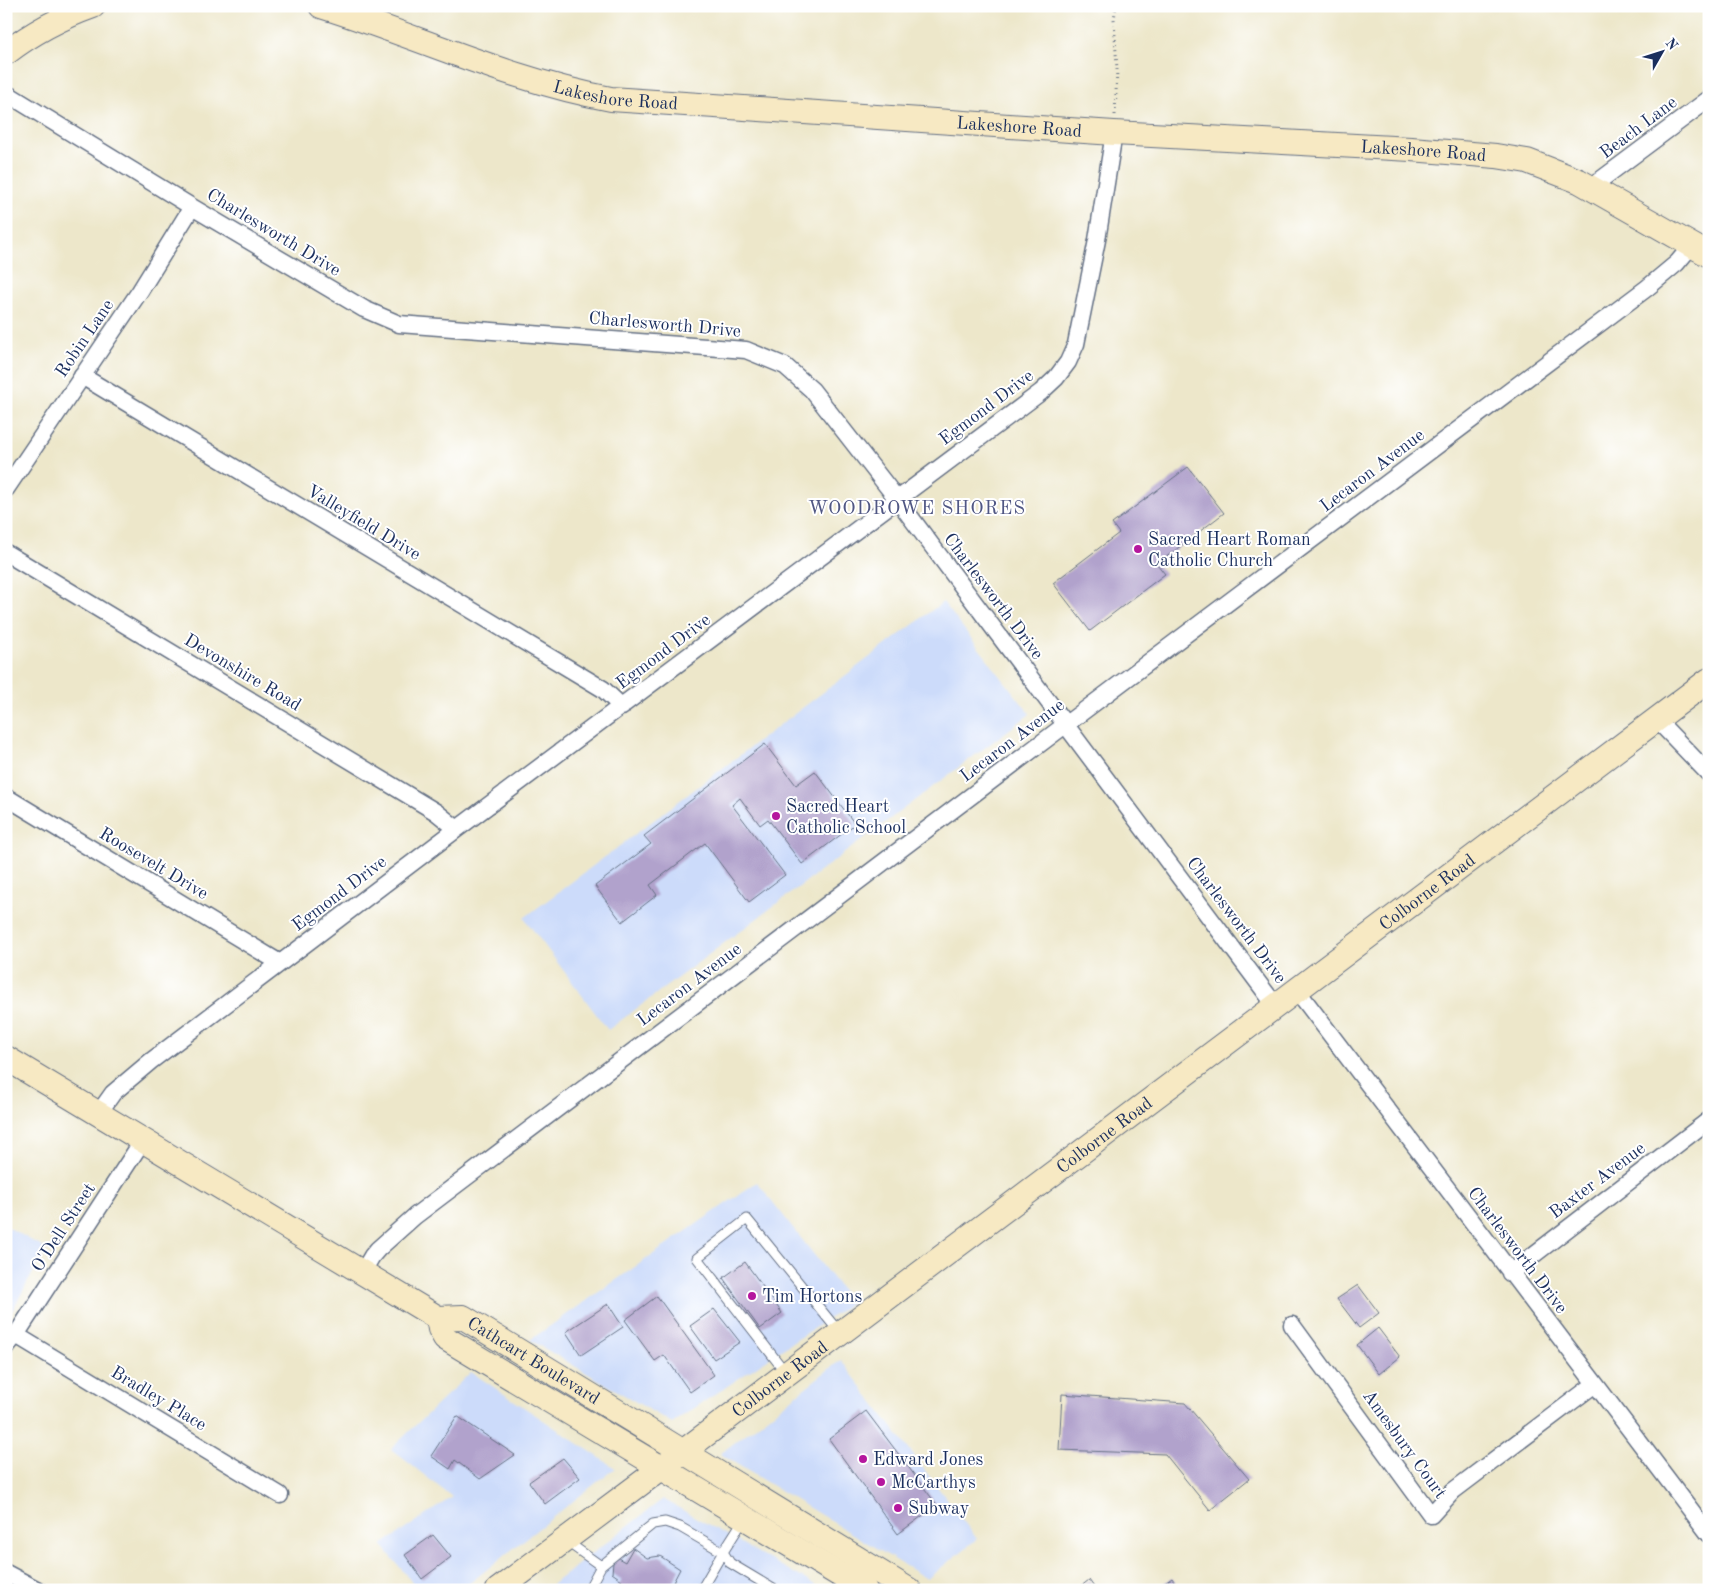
<svg xmlns="http://www.w3.org/2000/svg" width="1715" height="1596" font-family="'Old Standard TT',serif">
<style>
.built{fill:#ccdbfa}
.building{fill:#b1a2cc}
.lines{fill:none;stroke-linecap:round;stroke-linejoin:round}
.lane-casing{stroke:#646f84;stroke-width:11}
.street-casing{stroke:#646f84;stroke-width:19}
.secondary-casing{stroke:#646f84;stroke-width:26}
.path{stroke:#646f84;stroke-width:3;stroke-dasharray:1 4;stroke-linecap:butt}
.lane{stroke:#fff;stroke-width:9}
.street{stroke:#fff;stroke-width:16}
.secondary{stroke:#f7e9c3;stroke-width:24}
.poi-dot{fill:#b5179e;stroke:#fff;stroke-width:2}
.labels{text-anchor:middle;stroke-width:4;stroke-linejoin:round;paint-order:stroke}
.street-label{font-size:18px;fill:#1b2f5e;stroke:#fff}
.poi-label{font-size:18px;fill:#1b2f5e;stroke:#fff;text-anchor:start}
.neighbourhood-label{font-size:19px;letter-spacing:1px;fill:#505784;stroke:#fff}
</style>
<rect width="100%" height="100%" fill="#fff"/>
<filter id="ink" filterUnits="userSpaceOnUse"><feTurbulence type="fractalNoise" baseFrequency=".02" numOctaves="2"/><feDisplacementMap in="SourceGraphic" scale="10" xChannelSelector="R" yChannelSelector="G"/><feConvolveMatrix kernelMatrix="1 2 1 2 8 2 1 2 1" color-interpolation-filters="sRGB"/></filter>
<filter id="wash" filterUnits="userSpaceOnUse"><feTurbulence type="fractalNoise" baseFrequency=".0096" numOctaves="4" result="noise"/><feDisplacementMap in="SourceGraphic" scale="20" xChannelSelector="R" yChannelSelector="G"/><feGaussianBlur stdDeviation="1.12" result="paint"/><feColorMatrix in="noise" values="0 0 0 0 0 0 0 0 0 0 0 0 0 0 0 0 0 1.4 0 .05"/><feComposite in="paint" operator="in"/></filter>
<g filter="url(#wash)">
<rect width="100%" height="100%" fill="#ede7ca"/>
<path class="built" d="M 943,602 L 1030,714 L 608,1030 L 524,918 Z
M 757,1182 L 852,1303 L 672,1423 L 530,1340 Z
M 6,1226 L 46,1249 L 12,1311 L 6,1318 Z
M 841,1360 L 977,1539 L 927,1579 L 720,1454 Z
M 471,1372 L 615,1468 L 461,1590 L 418,1590 L 382,1545 L 452,1497 L 391,1449 Z
M 663,1499 L 824,1590 L 545,1590 Z"/>
<g id="blocks">
<path class="building" d="M 1188,467 L 1224,513 L 1157,564 L 1165,574 L 1090,631 L 1053,583 L 1119,533 L 1112,524 Z
M 765,744 L 796,785 L 815,771 L 855,824 L 802,864 L 768,819 L 760,825 L 740,798 L 732,805 L 785,875 L 749,902 L 705,843 L 650,885 L 657,895 L 622,922 L 595,886 L 651,844 L 644,836 Z
M 745,1262 L 782,1313 L 760,1329 L 723,1278 Z
M 1358,1285 L 1379,1313 L 1359,1328 L 1337,1299 Z
M 657,1296 L 714,1375 L 690,1392 L 664,1355 L 655,1361 L 625,1320 Z
M 608,1304 L 623,1327 L 581,1355 L 566,1332 Z
M 714,1309 L 740,1342 L 714,1359 L 690,1326 Z
M 1378,1328 L 1400,1357 L 1379,1374 L 1357,1345 Z
M 1062,1394 L 1185,1403 L 1249,1479 L 1210,1510 L 1165,1454 L 1059,1450 Z
M 866,1411 L 937,1505 L 898,1534 L 829,1439 Z
M 457,1416 L 515,1455 L 480,1479 L 455,1460 L 450,1469 L 431,1456 Z
M 563,1458 L 580,1478 L 545,1504 L 529,1482 Z
M 433,1535 L 451,1557 L 422,1579 L 405,1555 Z
M 633,1548 L 647,1558 L 660,1556 L 680,1569 L 669,1590 L 616,1590 L 622,1580 L 612,1573 L 613,1563 L 616,1557 L 625,1562 Z
M 1172,1578 L 1180,1590 L 1155,1590 Z
M 1089,1580 L 1096,1590 L 1076,1590 Z"/>
</g>
</g>
<g filter="url(#ink)">
<use href="#blocks" fill-opacity="0" stroke="#646f84" stroke-width="1"/>
<g class="lines">
<g class="lane-casing">
<path id="lane" d="M 786,1373 L 697,1258 L 747,1219 L 839,1332
M 744,1519 L 723,1552 L 730,1563 L 775,1590
M 566,1541 L 601,1566 L 653,1524 L 665,1522 L 680,1527 L 723,1552 L 701,1590
M 588,1590 L 601,1566"/>
</g>
<g class="street-casing">
<path id="street" d="M 6,93 L 192,207 L 364,309 L 399,324 L 746,350 L 785,366 L 812,390 L 897,499 L 1275,1005
M 1591,187 L 1709,99
M 82,376 L 603,689 L 622,707
M 6,489 L 140,291 L 192,207
M 6,553 L 436,812 L 457,829
M 1657,720 L 1709,774
M 6,797 L 280,963
M 1296,989 L 1709,1534
M 98,1114 L 113,1093 L 151,1061 L 457,829 L 1041,392 L 1056,378 L 1068,362 L 1076,344 L 1097,240 L 1114,133
M 362,1273 L 372,1256 L 378,1249 L 415,1216 L 1065,725 L 1647,288 L 1677,263 L 1692,245
M 1510,1273 L 1709,1120
M 1292,1325 L 1431,1515 L 1453,1491 L 1595,1384
M 16,1335 L 280,1495
M 6,1347 L 16,1335 L 143,1140
M 6,1573 L 38,1590"/>
</g>
<g class="secondary-casing">
<g id="secondary">
<path id="s1" d="M 321,6 C 418,36 511,81 611,99 L 1114,133 L 1411,149 L 1496,156 L 1527,161 L 1579,181 L 1709,255"/>
<path d="M 6,53 C 32,33 62,17 93,6"/>
<path d="M 6,1058 L 438,1318"/>
<path id="s2" d="M 438,1318 L 463,1317 L 909,1590"/>
<path d="M 438,1318 L 440,1329 L 445,1338 L 865,1590"/>
<path id="s3" d="M 498,1590 L 640,1484 L 1709,680"/>
</g>
</g>
<path class="path" d="M 1115,115 L 1117,70 L 1114,19 L 1116,6"/>
<use href="#lane" class="lane"/>
<use href="#street" class="street"/>
<use href="#secondary" class="secondary"/>
</g>
</g>
<g class="poi-dot">
<circle cx="1138" cy="549" r="5"/>
<circle cx="776" cy="816" r="5"/>
<circle cx="752" cy="1296" r="5"/>
<circle cx="863" cy="1459" r="5"/>
<circle cx="881" cy="1482" r="5"/>
<circle cx="898" cy="1508" r="5"/>
</g>
<g class="labels">
<g class="street-label">
<text dy="6" stroke="none"><textPath href="#s1" startOffset="309">Lakeshore Road</textPath></text>
<text dy="6" stroke="none"><textPath href="#s1" startOffset="714">Lakeshore Road</textPath></text>
<text transform="translate(1638 127) rotate(-37)" y="6">Beach Lane</text>
<text dy="6" stroke="none"><textPath href="#s1" startOffset="1119">Lakeshore Road</textPath></text>
<text transform="translate(274 232) rotate(31)" y="6">Charlesworth Drive</text>
<text transform="translate(665 324) rotate(5)" y="6">Charlesworth Drive</text>
<text transform="translate(84 338) rotate(-56)" y="6">Robin Lane</text>
<text transform="translate(986 407) rotate(-37)" y="6">Egmond Drive</text>
<text transform="translate(1372 470) rotate(-37)" y="6">Lecaron Avenue</text>
<text transform="translate(364 522) rotate(31)" y="6">Valleyfield Drive</text>
<text transform="translate(994 596) rotate(53)" y="6">Charlesworth Drive</text>
<text transform="translate(663 651) rotate(-37)" y="6">Egmond Drive</text>
<text transform="translate(243 672) rotate(31)" y="6">Devonshire Road</text>
<text transform="translate(1012 740) rotate(-37)" y="6">Lecaron Avenue</text>
<text transform="translate(154 863) rotate(31)" y="6">Roosevelt Drive</text>
<text dy="6" stroke="none"><textPath href="#s3" startOffset="1162">Colborne Road</textPath></text>
<text transform="translate(339 893) rotate(-37)" y="6">Egmond Drive</text>
<text transform="translate(1237 920) rotate(53)" y="6">Charlesworth Drive</text>
<text transform="translate(689 984) rotate(-37)" y="6">Lecaron Avenue</text>
<text dy="6" stroke="none"><textPath href="#s3" startOffset="758">Colborne Road</textPath></text>
<text transform="translate(1597 1180) rotate(-37)" y="6">Baxter Avenue</text>
<text transform="translate(63 1227) rotate(-57)" y="6">O'Dell Street</text>
<text transform="translate(1518 1250) rotate(53)" y="6">Charlesworth Drive</text>
<text dy="6" stroke="none"><textPath href="#s2" startOffset="108">Cathcart Boulevard</textPath></text>
<text dy="6" stroke="none"><textPath href="#s3" startOffset="352">Colborne Road</textPath></text>
<text transform="translate(159 1398) rotate(31)" y="6">Bradley Place</text>
<text transform="translate(1405 1444) rotate(54)" y="6">Amesbury Court</text>
</g>
<g class="poi-label">
<text x="1148" y="545">Sacred Heart Roman<tspan x="1148" dy="21">Catholic Church</tspan></text>
<text x="786" y="812">Sacred Heart<tspan x="786" dy="21">Catholic School</tspan></text>
<text x="762" y="1302">Tim Hortons</text>
<text x="873" y="1465">Edward Jones</text>
<text x="891" y="1488">McCarthys</text>
<text x="908" y="1514">Subway</text>
</g>
<g class="neighbourhood-label">
<text x="917" y="514">WOODROWE SHORES</text>
</g>
</g>
<rect width="1715" height="1596" fill="none" stroke="#fff" stroke-width="25"/>
<g transform="translate(1662 52) rotate(51)" stroke="#ffffff" stroke-width="4" paint-order="stroke">
<path d="M0-4L9 19L0 12L-9 19Z" fill="#1b2f5e"/>
<text y="-8" font-size="14" font-weight="bold" text-anchor="middle" fill="#1b2f5e">N</text>
</g>
</svg>
